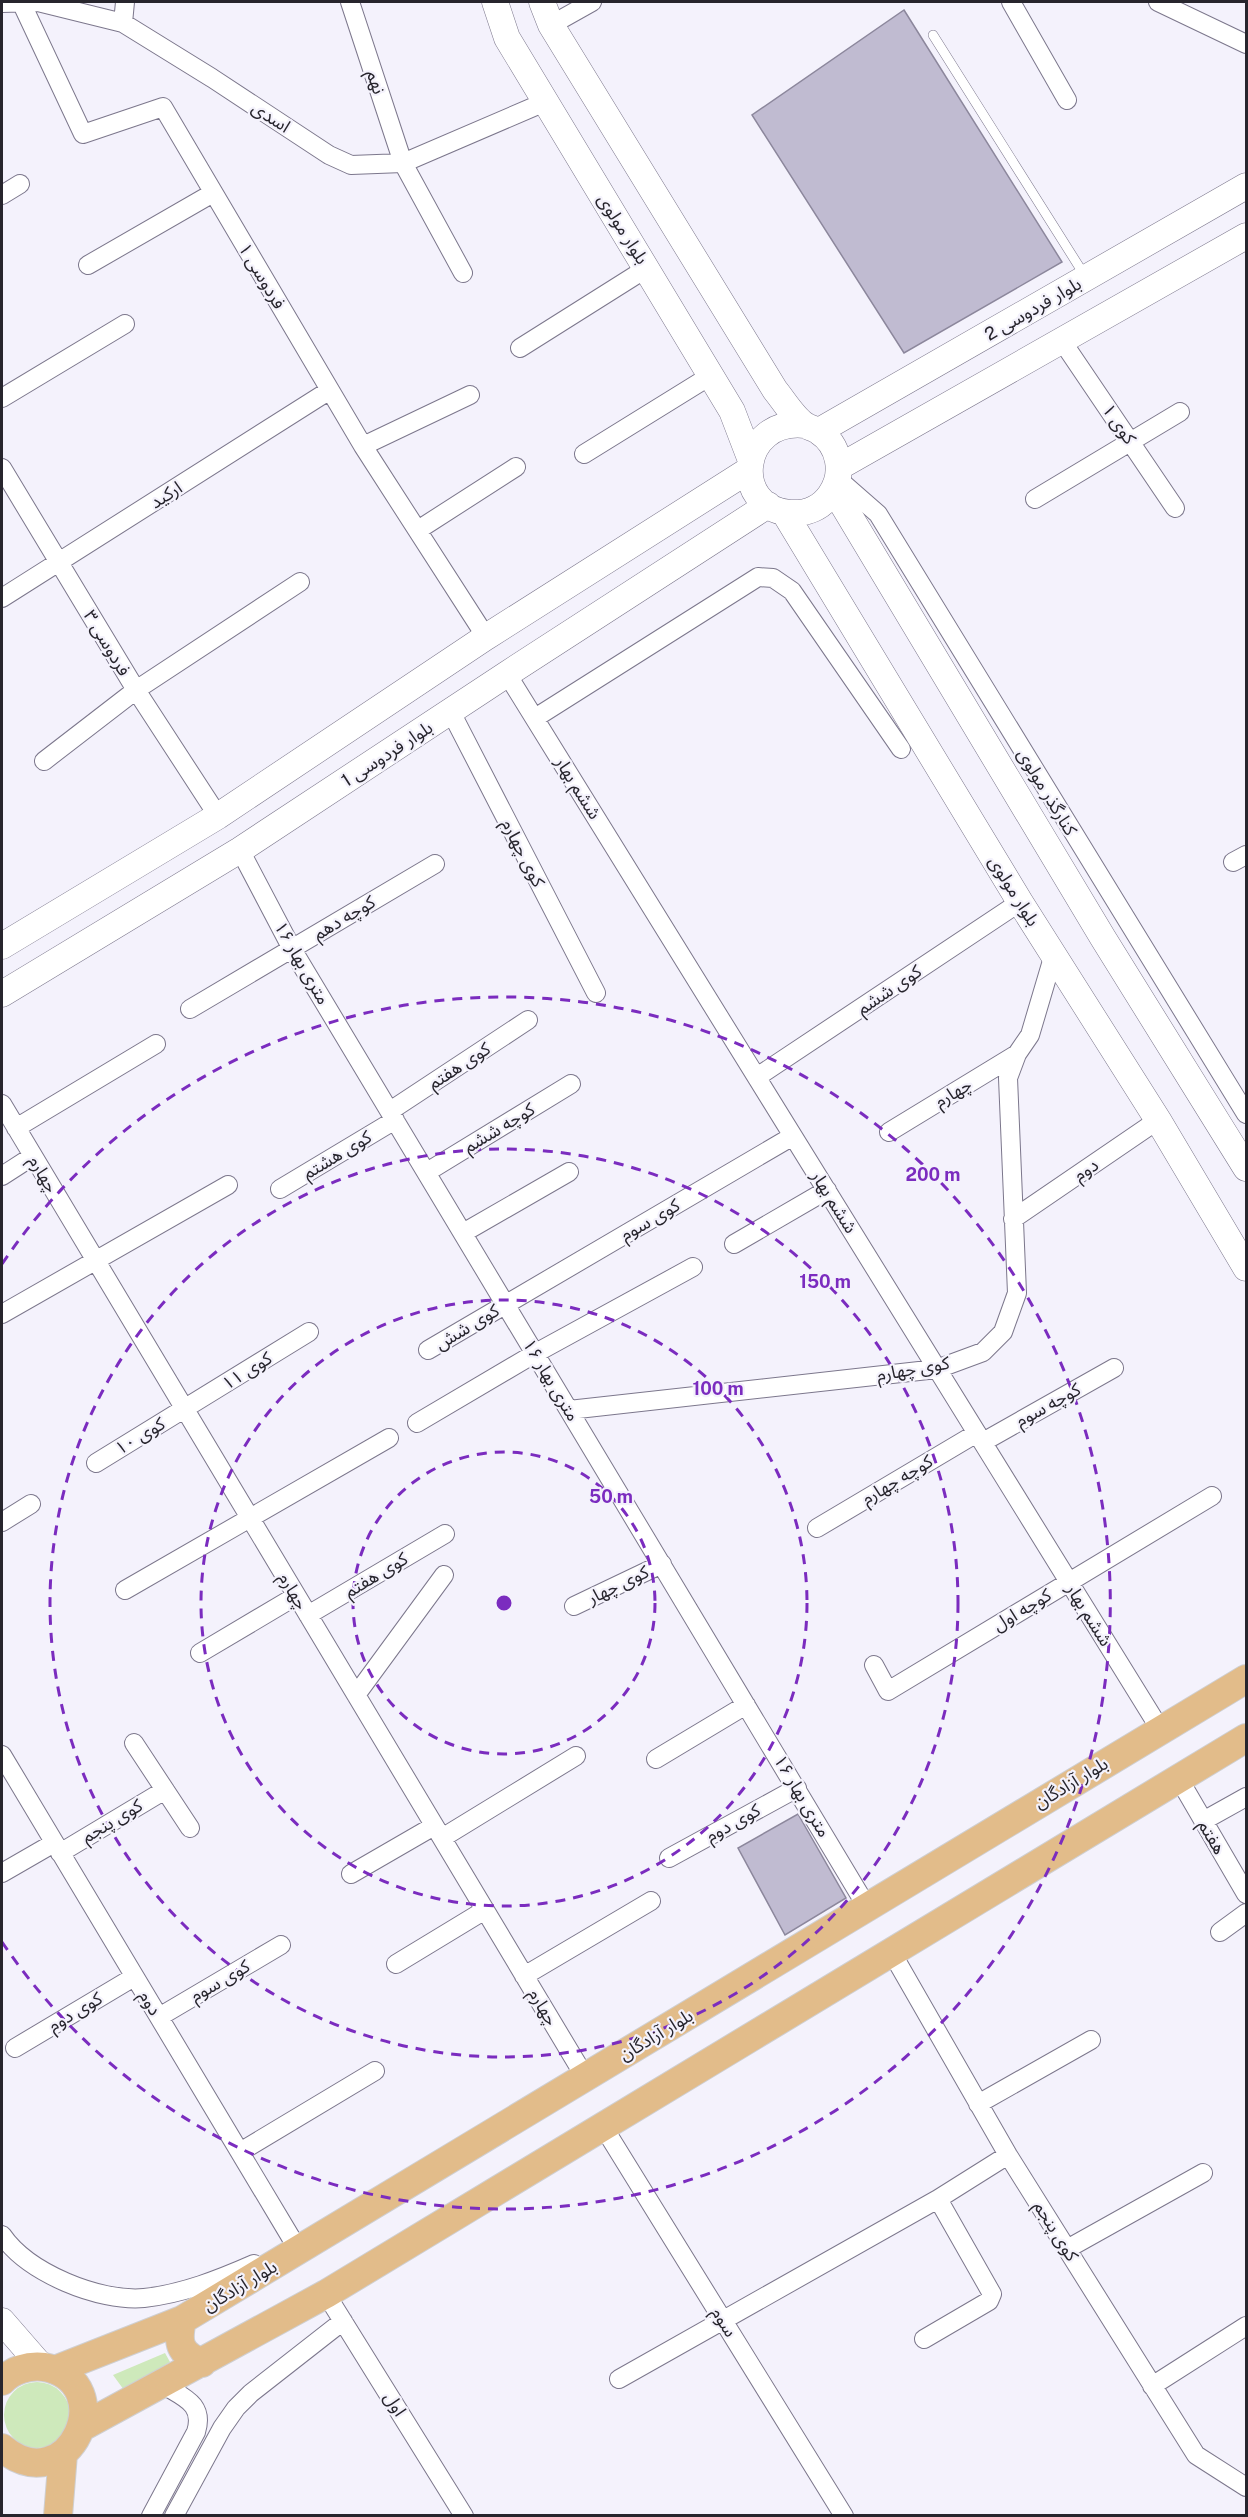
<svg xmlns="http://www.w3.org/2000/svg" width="1248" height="2517" font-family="'Public Sans','Noto Sans Arabic',sans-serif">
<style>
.green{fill:#cee9bb}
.building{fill:#c0bbd1;stroke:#8c879c;stroke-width:1.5}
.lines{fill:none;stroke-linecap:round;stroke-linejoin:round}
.lane-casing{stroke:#7c778c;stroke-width:10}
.street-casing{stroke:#7c778c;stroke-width:20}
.secondary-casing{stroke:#7c778c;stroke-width:27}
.primary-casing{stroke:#cfcfd1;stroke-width:30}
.lane{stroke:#fff;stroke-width:9}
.street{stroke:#fff;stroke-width:18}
.secondary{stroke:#fff;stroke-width:26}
.primary{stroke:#e2bc8a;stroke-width:28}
.ring{fill:none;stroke:#7b2cbf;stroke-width:3;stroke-dasharray:10 8}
.labels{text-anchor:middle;stroke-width:4.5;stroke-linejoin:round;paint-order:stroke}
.street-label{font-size:18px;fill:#27252d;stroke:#f4f2fc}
.centre{fill:#7b2cbf;stroke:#f4f2fc;stroke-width:3}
.ring-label{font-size:18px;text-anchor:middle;font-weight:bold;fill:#7b2cbf;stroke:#f4f2fc;stroke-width:4.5;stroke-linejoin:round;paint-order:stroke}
</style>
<rect width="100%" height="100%" fill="#f4f2fc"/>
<path class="green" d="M 165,2353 L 170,2362 L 124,2390 L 113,2375 Z
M4 2415a33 33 0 1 1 66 0a33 33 0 1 1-66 0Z"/>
<path class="building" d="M 904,10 L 1062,262 L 904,353 L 752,115 Z
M 798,1814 L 846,1898 L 785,1935 L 738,1848 Z"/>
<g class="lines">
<g class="lane-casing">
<path id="lane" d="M 933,35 L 1085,276"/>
</g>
<g class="street-casing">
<path id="street" d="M 21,2 L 83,134 L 163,107 L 363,446 L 486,637
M 350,2 L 403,163 L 463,273
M 1011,2 L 1067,100
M 1158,2 L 1246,44
M 2,3 L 38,2 L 123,23 L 212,78 L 329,155 L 351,165 L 403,163 L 545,102
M 123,23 L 125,2
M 551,25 L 592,2
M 2,195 L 20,184
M 88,265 L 213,193
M 1062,341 L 1175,508
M 520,348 L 647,268
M 2,398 L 125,324
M 363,446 L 470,395
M 584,454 L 710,376
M 2,468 L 136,690 L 218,816
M 838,479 L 878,514 L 1246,1114
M 1035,499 L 1180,412
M 418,530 L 516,467
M 2,598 L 330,390
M 507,674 L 1160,1729
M 451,712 L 596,993
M 535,718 L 758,577 L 773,578 L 792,591 L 901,749
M 44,761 L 136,690 L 300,582
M 240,850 L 292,949 L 867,1907
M 1233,862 L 1246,855
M 190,1009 L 435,864
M 757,1077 L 1020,902
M 2,1104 L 585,2077
M 390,1111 L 528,1020
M 16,1128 L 156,1044
M 889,1132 L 1017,1054
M 427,1172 L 571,1084
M 2,1176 L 33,1156
M 280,1189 L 395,1120
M 1013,1219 L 1158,1120
M 463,1233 L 569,1172
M 734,1244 L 827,1190
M 2,1314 L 228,1185
M 428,1350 L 793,1136
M 569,1410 L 937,1369 L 983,1352 L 1003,1332 L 1017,1293 L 1008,1078 L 1017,1054 L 1030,1035 L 1054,954
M 417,1423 L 534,1354 L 693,1267
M 983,1442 L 1114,1368
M 96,1463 L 309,1332
M 2,1522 L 31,1504
M 817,1528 L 977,1433
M 125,1590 L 389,1438
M 574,1606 L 662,1564
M 308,1615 L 445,1534
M 200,1653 L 296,1596
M 874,1665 L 888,1691 L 1212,1496
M 356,1695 L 444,1575
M 134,1743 L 190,1828
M 2,1755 L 299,2251
M 656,1759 L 746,1705
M 1179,1779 L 1246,1894
M 1203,1821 L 1246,1797
M 442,1838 L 576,1756
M 60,1853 L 165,1790
M 669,1858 L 797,1788
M 2,1873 L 54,1843
M 351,1874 L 434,1826
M 1220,1932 L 1246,1913
M 892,1953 L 1008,2155 L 1196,2455 L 1246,2487
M 396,1964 L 485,1910
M 524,1976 L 651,1901
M 159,2017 L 281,1945
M 15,2048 L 134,1977
M 978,2104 L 1091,2040
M 604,2128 L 844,2516
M 240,2152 L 375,2071
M 2,2235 C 28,2273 99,2302 144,2298 C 182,2294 220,2279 254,2264
M 1067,2249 L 1203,2173
M 326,2294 L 464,2516
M 924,2339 L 989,2301 L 992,2294 L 938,2199
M 619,2379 L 938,2199 L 1008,2155
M 1152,2386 L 1246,2326
M 151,2516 L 196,2432 C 205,2403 182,2397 162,2384
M 174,2516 L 222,2428 L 236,2408 L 251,2393 L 343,2321"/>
</g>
<g class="secondary-casing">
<path id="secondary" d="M 495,2 L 507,38 L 732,411 L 750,458
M 542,2 L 551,25 L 775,390 C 784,401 794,418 805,425 C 809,428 814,428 818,431 C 840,445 845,474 830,495 C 821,508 806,514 790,513 C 730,508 739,418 805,425
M 819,431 L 1246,186
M 839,467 L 1246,236
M 834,490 L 1103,938 L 1246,1168
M 784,512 L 1020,902 L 1158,1120 L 1246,1268
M 2,946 L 218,816 L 486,637 L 749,470
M 2,994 L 240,850 L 507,674 L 768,505
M 2,2321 L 42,2367"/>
</g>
<g class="primary-casing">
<path id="primary" d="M 182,2320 C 177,2343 179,2353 202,2363
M 55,2370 L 182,2320 L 1246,1679
M 2,2381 C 12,2370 29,2365 44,2367 C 123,2382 69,2504 2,2448
M 82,2427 L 326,2294 L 1246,1738
M 58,2516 L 63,2454"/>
</g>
<use href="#lane" class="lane"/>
<use href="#street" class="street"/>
<use href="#secondary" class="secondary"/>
<use href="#primary" class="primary"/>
</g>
<g class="ring">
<circle cx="504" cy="1603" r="151"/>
<circle cx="504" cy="1603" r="303"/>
<circle cx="504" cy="1603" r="454"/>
<path d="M2 1264A606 606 0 1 1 2 1942"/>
</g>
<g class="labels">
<g class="street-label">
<text transform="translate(376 82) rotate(72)" y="6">نهم</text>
<text transform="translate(271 117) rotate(33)" y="6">اسدی</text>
<text transform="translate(623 229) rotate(58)" y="6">بلوار مولوی</text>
<text transform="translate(262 276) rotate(59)" y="6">فردوسی ۱</text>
<text transform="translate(1033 309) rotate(-30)" y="6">بلوار فردوسی 2</text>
<text transform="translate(1119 424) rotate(55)" y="6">کوی ۱</text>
<text transform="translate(166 495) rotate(-33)" y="6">ارکید</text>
<text transform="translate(107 643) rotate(59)" y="6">فردوسی ۳</text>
<text transform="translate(387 754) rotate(-33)" y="6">بلوار فردوسی 1</text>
<text transform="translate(578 788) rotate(58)" y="6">ششم بهار</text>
<text transform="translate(1047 792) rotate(59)" y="6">کنارگذر مولوی</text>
<text transform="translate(523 853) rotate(63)" y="6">کوی چهارم</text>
<text transform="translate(1014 891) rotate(58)" y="6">بلوار مولوی</text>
<text transform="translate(344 918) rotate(-31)" y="6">کوچه دهم</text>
<text transform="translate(302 963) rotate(60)" y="6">۱۶ متری بهار</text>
<text transform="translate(889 990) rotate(-34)" y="6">کوی ششم</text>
<text transform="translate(459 1066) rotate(-33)" y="6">کوی هفتم</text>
<text transform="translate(953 1093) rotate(-31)" y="6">چهارم</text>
<text transform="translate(499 1128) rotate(-31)" y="6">کوچه ششم</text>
<text transform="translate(337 1155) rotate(-31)" y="6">کوی هشتم</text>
<text transform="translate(1086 1170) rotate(-34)" y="6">دوم</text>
<text transform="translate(43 1174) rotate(59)" y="6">چهارم</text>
<text transform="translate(834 1202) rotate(58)" y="6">ششم بهار</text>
<text transform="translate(650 1220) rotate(-30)" y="6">کوی سوم</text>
<text transform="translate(467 1327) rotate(-31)" y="6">کوی شش</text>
<text transform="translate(913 1369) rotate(-10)" y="6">کوی چهارم</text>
<text transform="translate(247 1371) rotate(-32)" y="6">کوی ۱۱</text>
<text transform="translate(551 1380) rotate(59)" y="6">۱۶ متری بهار</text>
<text transform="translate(1048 1405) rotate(-29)" y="6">کوچه سوم</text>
<text transform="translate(140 1436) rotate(-31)" y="6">کوی ۱۰</text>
<text transform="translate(897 1480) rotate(-31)" y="6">کوچه چهارم</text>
<text transform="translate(376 1575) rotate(-31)" y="6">کوی هفتم</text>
<text transform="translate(618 1585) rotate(-26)" y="6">کوی چهار</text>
<text transform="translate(293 1591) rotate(59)" y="6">چهارم</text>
<text transform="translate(1022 1610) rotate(-31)" y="6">کوچه اول</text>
<text transform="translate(1089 1615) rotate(58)" y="6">ششم بهار</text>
<text transform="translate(1071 1783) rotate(-31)" y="6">بلوار آزادگان</text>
<text transform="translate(802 1796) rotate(59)" y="6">۱۶ متری بهار</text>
<text transform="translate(112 1821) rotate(-31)" y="6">کوی پنجم</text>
<text transform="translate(733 1823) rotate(-29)" y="6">کوی دوم</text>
<text transform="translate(1212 1837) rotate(60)" y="6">هفتم</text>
<text transform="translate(220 1981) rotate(-30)" y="6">کوی سوم</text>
<text transform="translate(150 2003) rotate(59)" y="6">دوم</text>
<text transform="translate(543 2007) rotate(59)" y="6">چهارم</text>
<text transform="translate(75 2012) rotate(-31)" y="6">کوی دوم</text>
<text transform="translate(656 2035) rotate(-31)" y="6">بلوار آزادگان</text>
<text transform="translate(1056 2231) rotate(58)" y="6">کوی پنجم</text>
<text transform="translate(240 2286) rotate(-31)" y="6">بلوار آزادگان</text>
<text transform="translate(724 2322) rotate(58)" y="6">سوم</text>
<text transform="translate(395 2404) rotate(58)" y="6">اول</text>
</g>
</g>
<circle cx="504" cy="1603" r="9" class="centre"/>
<g class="ring-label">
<text x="933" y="1181">200 m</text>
<text x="825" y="1288">150 m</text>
<text x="718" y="1395">100 m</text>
<text x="611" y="1503">50 m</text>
</g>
<rect width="1248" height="2517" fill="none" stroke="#27252d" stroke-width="6"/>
</svg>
